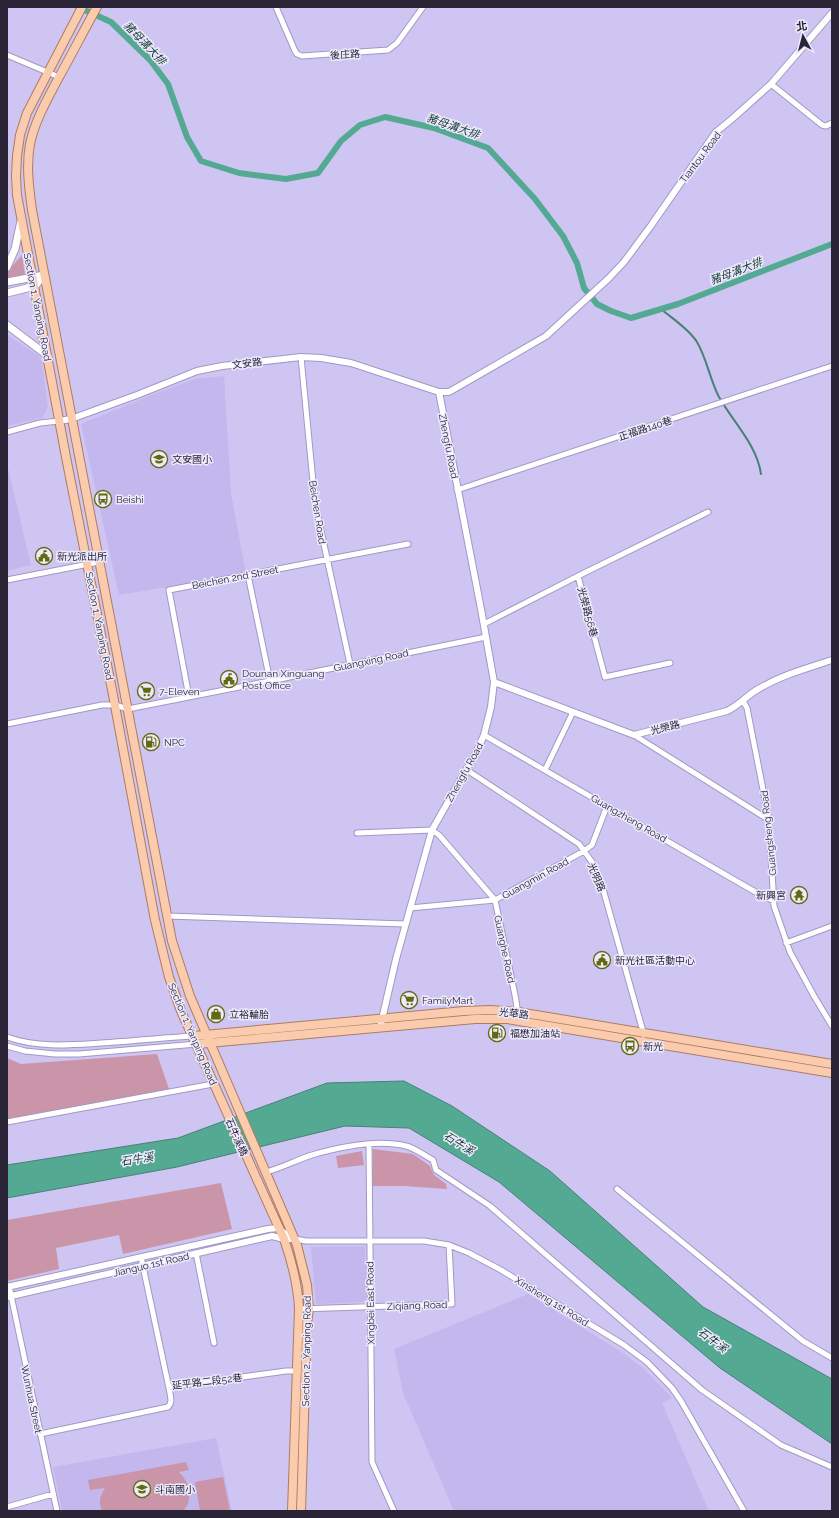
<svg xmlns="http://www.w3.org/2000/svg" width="839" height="1518" font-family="Raleway,'Noto Sans TC',sans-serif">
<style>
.built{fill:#c3b7ed}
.green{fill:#ca95a9}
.water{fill:#54a993;stroke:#478177}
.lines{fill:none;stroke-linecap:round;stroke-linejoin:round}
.stream{stroke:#478177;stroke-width:2}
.canal{stroke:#54a993;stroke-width:6}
.minor-casing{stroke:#a198c5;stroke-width:7}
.tertiary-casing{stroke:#a198c5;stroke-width:8}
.secondary-casing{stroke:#a198c5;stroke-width:9}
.primary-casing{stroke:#af7b60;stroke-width:10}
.minor{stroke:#fff;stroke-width:5}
.tertiary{stroke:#fff;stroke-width:6}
.secondary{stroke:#fff;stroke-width:7}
.primary{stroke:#faccad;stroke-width:8}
.labels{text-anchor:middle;stroke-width:3;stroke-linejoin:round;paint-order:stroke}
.street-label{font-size:10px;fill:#292537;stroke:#edeafd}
.poi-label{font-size:10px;fill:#292537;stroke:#edeafd;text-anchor:start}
.water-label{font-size:11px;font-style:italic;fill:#153c32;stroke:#edeafd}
</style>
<rect width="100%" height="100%" fill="#cec5f3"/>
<path class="built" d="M 7,335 L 38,355 L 42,362 L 48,407 L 42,418 L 7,426 Z
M 224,376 L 231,493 L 246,574 L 119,595 L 81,424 L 149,396 L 195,379 Z
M 7,464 L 31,565 L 7,571 Z
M 365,1246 L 367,1298 L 362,1302 L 316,1304 L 311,1247 Z
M 528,1294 L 623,1353 L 643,1368 L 672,1398 L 662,1403 L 709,1511 L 454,1511 L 403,1393 L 394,1349 Z
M 216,1438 L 232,1511 L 62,1511 L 53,1467 Z"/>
<path class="green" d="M 22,255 L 25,275 L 7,279 L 7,272 Z
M 157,1054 L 169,1089 L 7,1119 L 7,1058 L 21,1064 Z
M 373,1149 L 413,1154 L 430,1166 L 434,1175 L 446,1184 L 447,1189 L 404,1186 L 372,1186 Z
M 362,1151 L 364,1165 L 338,1168 L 336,1156 Z
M 221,1183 L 232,1229 L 123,1254 L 119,1235 L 56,1248 L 59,1269 L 7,1281 L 7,1220 Z
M 186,1462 L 189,1470 L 179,1472 C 189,1481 194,1500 183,1511 L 102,1511 C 98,1502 100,1496 105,1488 L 90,1490 L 88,1480 Z
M 223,1477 L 230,1510 L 200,1511 L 195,1482 Z"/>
<path class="water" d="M 404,1081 L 452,1106 L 550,1171 L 703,1307 L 832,1379 L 832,1444 L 720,1368 L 499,1182 L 409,1128 L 345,1126 L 177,1167 L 7,1198 L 7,1165 L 178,1138 L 327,1083 Z"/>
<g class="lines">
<path class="stream" d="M 661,309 C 673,319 689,329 697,342 C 707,359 710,380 719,397 C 733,422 757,445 761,474"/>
<path class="canal" d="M 78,7 L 111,22 L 150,60 L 168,84 L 187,137 L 201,161 L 239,173 L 286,179 L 318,173 L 341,141 L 360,125 L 385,117 L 434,128 L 488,148 L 535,199 L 563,236 L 577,263 L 584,288 L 597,304 L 611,311 L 631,318 L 678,304 L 832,244"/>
<g class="minor-casing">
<path id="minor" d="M 276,7 L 295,51 L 297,54 L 302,56 L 388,50 L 397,43 L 423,7
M 7,55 L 59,77
M 771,84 L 822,125 L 826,126 L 832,123
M 301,357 L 315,503 L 350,664
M 7,432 L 40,423 L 59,421
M 457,490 L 832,366
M 248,575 L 270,681
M 578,576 L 605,677 L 670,663
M 7,580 L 99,562
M 484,624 L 578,576 L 708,512
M 189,697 L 169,590 L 408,544
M 743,701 L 747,708 L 769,820 L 774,906 L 790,952 L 814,996 L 832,1026
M 7,724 L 102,705 L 115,705 L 128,709 L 270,681 L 486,637
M 484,735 L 738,882 L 759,894 L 774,901
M 634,735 L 769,820
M 467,770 L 579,844 L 592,862 L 603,889 L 644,1035
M 545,770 L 573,712
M 357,833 L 432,830 L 439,835 L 495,900 L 515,995 L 518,1014
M 410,908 L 495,900 L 584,851 L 592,845 L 607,806
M 167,916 L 405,924
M 786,943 L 832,926
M 7,1037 C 38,1048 69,1045 101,1043 C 132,1041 162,1038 193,1036
M 7,1046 L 25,1051 L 55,1054 L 79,1054 L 197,1044
M 7,1122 L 213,1084
M 369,1144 L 372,1462 L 394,1511
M 266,1172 C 282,1168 296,1160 312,1155 C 340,1147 377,1139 406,1146 C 415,1148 425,1156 433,1160 L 436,1170 L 490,1206 L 702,1390 L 781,1445 L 832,1467
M 617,1189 L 803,1341 L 832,1358
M 281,1230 L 295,1239 L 306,1241 L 424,1241 L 449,1245 L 469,1253 L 501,1270 L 624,1345 L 647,1362 L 672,1388 L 681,1401 L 744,1511
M 196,1253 L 214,1343
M 9,1286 L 57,1511
M 299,1309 L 452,1304 L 449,1245
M 169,1387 L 286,1371 L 298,1371
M 40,1434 L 168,1407 C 172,1403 171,1399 170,1393 L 141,1257
M 7,1507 L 53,1494"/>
</g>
<g class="tertiary-casing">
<path id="tertiary" d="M 59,421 L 71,419 L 137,395 L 197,371 L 222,366 L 301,357 L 321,358 L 351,363 L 439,392 L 449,392 L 546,336 L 609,278 L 624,262 L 650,227 L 716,132 L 732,119 L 771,84 L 832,13
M 494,682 L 634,735 L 727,711 C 740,705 748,694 760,688 C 782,675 808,668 832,660
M 380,1028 L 396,959 L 432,830 L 476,753 L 484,735 L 491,707 L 494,682 L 481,609 L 439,392
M 7,1287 L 268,1229 L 278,1228
M 7,1297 L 272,1236 L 284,1239 L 295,1239"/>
</g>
<g class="secondary-casing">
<path id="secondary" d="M 7,267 L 15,249 L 21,221
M 7,282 L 44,275
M 7,293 L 35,286 L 44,275
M 7,325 L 48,356"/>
</g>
<g class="primary-casing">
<path id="primary" d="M 82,7 L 27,113 L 20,135 L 17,156 L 16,176 L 17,195 L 66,457 L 113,695 L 155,920 L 169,977 L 181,1011 L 284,1239 C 292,1262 298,1284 299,1309 L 292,1511
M 97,7 C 84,30 72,54 59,77 C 48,98 35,120 30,144 C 26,166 29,188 32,210 L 172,941 L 190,996 L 297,1245 L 307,1285 L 309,1309 L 307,1323 L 301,1511
M 193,1036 L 464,1011 L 491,1010 L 518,1012 L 832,1064
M 197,1044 L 475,1019 L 507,1019 L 832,1073"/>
</g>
<use href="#minor" class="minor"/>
<use href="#tertiary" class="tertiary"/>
<use href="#secondary" class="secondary"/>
<use href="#primary" class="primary"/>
</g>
<defs>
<g id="school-ring" transform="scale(0.9)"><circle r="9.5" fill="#edeafd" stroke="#63690c" stroke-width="1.5"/><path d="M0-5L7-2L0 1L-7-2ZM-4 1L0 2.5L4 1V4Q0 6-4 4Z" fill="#63690c"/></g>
<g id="bus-ring" transform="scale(0.9)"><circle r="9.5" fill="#edeafd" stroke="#63690c" stroke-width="1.5"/><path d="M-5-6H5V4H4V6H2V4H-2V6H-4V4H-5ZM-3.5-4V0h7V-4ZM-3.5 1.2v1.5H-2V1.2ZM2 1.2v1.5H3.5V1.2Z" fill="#63690c"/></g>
<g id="civic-ring" transform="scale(0.9)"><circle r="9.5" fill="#edeafd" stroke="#63690c" stroke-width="1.5"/><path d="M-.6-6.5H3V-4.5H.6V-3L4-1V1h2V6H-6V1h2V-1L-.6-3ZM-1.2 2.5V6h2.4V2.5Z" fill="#63690c"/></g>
<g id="supermarket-ring" transform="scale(0.9)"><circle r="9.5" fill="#edeafd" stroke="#63690c" stroke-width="1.5"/><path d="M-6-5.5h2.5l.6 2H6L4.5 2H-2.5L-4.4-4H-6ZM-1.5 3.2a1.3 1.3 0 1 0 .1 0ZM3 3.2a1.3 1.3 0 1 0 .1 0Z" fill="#63690c"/></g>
<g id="fuel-ring" transform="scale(0.9)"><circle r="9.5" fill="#edeafd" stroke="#63690c" stroke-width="1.5"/><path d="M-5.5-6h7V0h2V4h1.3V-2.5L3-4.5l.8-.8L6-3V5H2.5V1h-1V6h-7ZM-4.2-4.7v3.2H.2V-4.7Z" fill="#63690c"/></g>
<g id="temple-ring" transform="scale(0.9)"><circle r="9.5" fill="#edeafd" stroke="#63690c" stroke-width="1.5"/><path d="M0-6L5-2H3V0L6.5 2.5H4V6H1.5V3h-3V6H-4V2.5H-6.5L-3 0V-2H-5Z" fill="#63690c"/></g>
<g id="shop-ring" transform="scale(0.9)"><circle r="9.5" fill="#edeafd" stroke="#63690c" stroke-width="1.5"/><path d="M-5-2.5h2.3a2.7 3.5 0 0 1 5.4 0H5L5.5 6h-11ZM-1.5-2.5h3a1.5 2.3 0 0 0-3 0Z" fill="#63690c"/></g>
</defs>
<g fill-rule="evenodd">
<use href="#school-ring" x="159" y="459"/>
<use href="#bus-ring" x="103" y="499"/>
<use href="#civic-ring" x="44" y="556"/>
<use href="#civic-ring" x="229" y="679"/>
<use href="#supermarket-ring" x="146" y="691"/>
<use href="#fuel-ring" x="151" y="742"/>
<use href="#temple-ring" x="799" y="895"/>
<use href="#civic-ring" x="602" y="960"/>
<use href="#supermarket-ring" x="409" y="1000"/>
<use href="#shop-ring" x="216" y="1014"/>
<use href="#fuel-ring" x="497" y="1033"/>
<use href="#bus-ring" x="630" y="1046"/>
<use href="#school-ring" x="142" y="1489"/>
</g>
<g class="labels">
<g class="street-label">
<text transform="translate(345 54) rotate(-4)" y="4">後庄路</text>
<text transform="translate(700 157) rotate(-53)" y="4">Tiantou Road</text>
<text transform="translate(38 307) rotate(79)" y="4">Section 1, Yanping Road</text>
<text transform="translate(247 363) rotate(-7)" y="4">文安路</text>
<text transform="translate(645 428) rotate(-18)" y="4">正福路140巷</text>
<text transform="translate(449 446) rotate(79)" y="4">Zhengfu Road</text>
<text transform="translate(318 512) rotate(81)" y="4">Beichen Road</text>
<text transform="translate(235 577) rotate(-11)" y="4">Beichen 2nd Street</text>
<text transform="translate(588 612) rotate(75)" y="4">光榮路56巷</text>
<text transform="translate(100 626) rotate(79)" y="4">Section 1, Yanping Road</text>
<text transform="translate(371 660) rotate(-12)" y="4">Guangxing Road</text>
<text transform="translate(665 727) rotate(-14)" y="4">光榮路</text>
<text transform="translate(464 772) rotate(-61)" y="4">Zhengfu Road</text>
<text transform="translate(629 818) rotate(30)" y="4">Guangzheng Road</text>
<text transform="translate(768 833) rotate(-96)" y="4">Guangsheng Road</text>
<text transform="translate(597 877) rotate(67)" y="4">光明路</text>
<text transform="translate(535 878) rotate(-29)" y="4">Guangmin Road</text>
<text transform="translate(505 949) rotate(78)" y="4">Guanghe Road</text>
<text transform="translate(514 1013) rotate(7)" y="4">光華路</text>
<text transform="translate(193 1034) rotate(67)" y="4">Section 1, Yanping Road</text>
<text transform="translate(237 1137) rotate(66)" y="4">石牛溪橋</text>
<text transform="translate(151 1264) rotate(-13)" y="4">Jianguo 1st Road</text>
<text transform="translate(552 1301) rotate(32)" y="4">Xinsheng 1st Road</text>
<text transform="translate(370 1303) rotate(-91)" y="4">Xingbei East Road</text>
<text transform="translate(417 1305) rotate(-2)" y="4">Ziqiang Road</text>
<text transform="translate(306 1351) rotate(-89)" y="4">Section 2, Yanping Road</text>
<text transform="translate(207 1381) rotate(-7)" y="4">延平路二段52巷</text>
<text transform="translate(32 1399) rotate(78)" y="4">Wunhua Street</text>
</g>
<g class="poi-label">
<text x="172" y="463">文安國小</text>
<text x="116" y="503">Beishi</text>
<text x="57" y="560">新光派出所</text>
<text x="242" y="677">Dounan Xinguang<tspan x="242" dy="12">Post Office</tspan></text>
<text x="159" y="695">7-Eleven</text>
<text x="164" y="746">NPC</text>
<text x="786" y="899" text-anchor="end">新興宮</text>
<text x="615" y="964">新光社區活動中心</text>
<text x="422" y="1004">FamilyMart</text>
<text x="229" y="1018">立裕輪胎</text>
<text x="510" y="1037">福懋加油站</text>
<text x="643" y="1050">新光</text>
<text x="155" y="1493">斗南國小</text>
</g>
<g class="water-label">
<text transform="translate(145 43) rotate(46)" y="4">豬母溝大排</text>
<text transform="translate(453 126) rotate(19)" y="4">豬母溝大排</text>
<text transform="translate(736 271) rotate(-21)" y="4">豬母溝大排</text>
<text transform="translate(459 1143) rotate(32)" y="4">石牛溪</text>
<text transform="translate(137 1159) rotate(-9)" y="4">石牛溪</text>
<text transform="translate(713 1340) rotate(36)" y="4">石牛溪</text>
</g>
</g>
<rect width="839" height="1518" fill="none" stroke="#292537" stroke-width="16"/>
<g transform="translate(803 36) rotate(353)" stroke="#edeafd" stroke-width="3" paint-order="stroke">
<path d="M0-3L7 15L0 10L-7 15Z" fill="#292537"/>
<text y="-6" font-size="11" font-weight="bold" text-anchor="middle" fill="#292537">北</text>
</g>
</svg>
